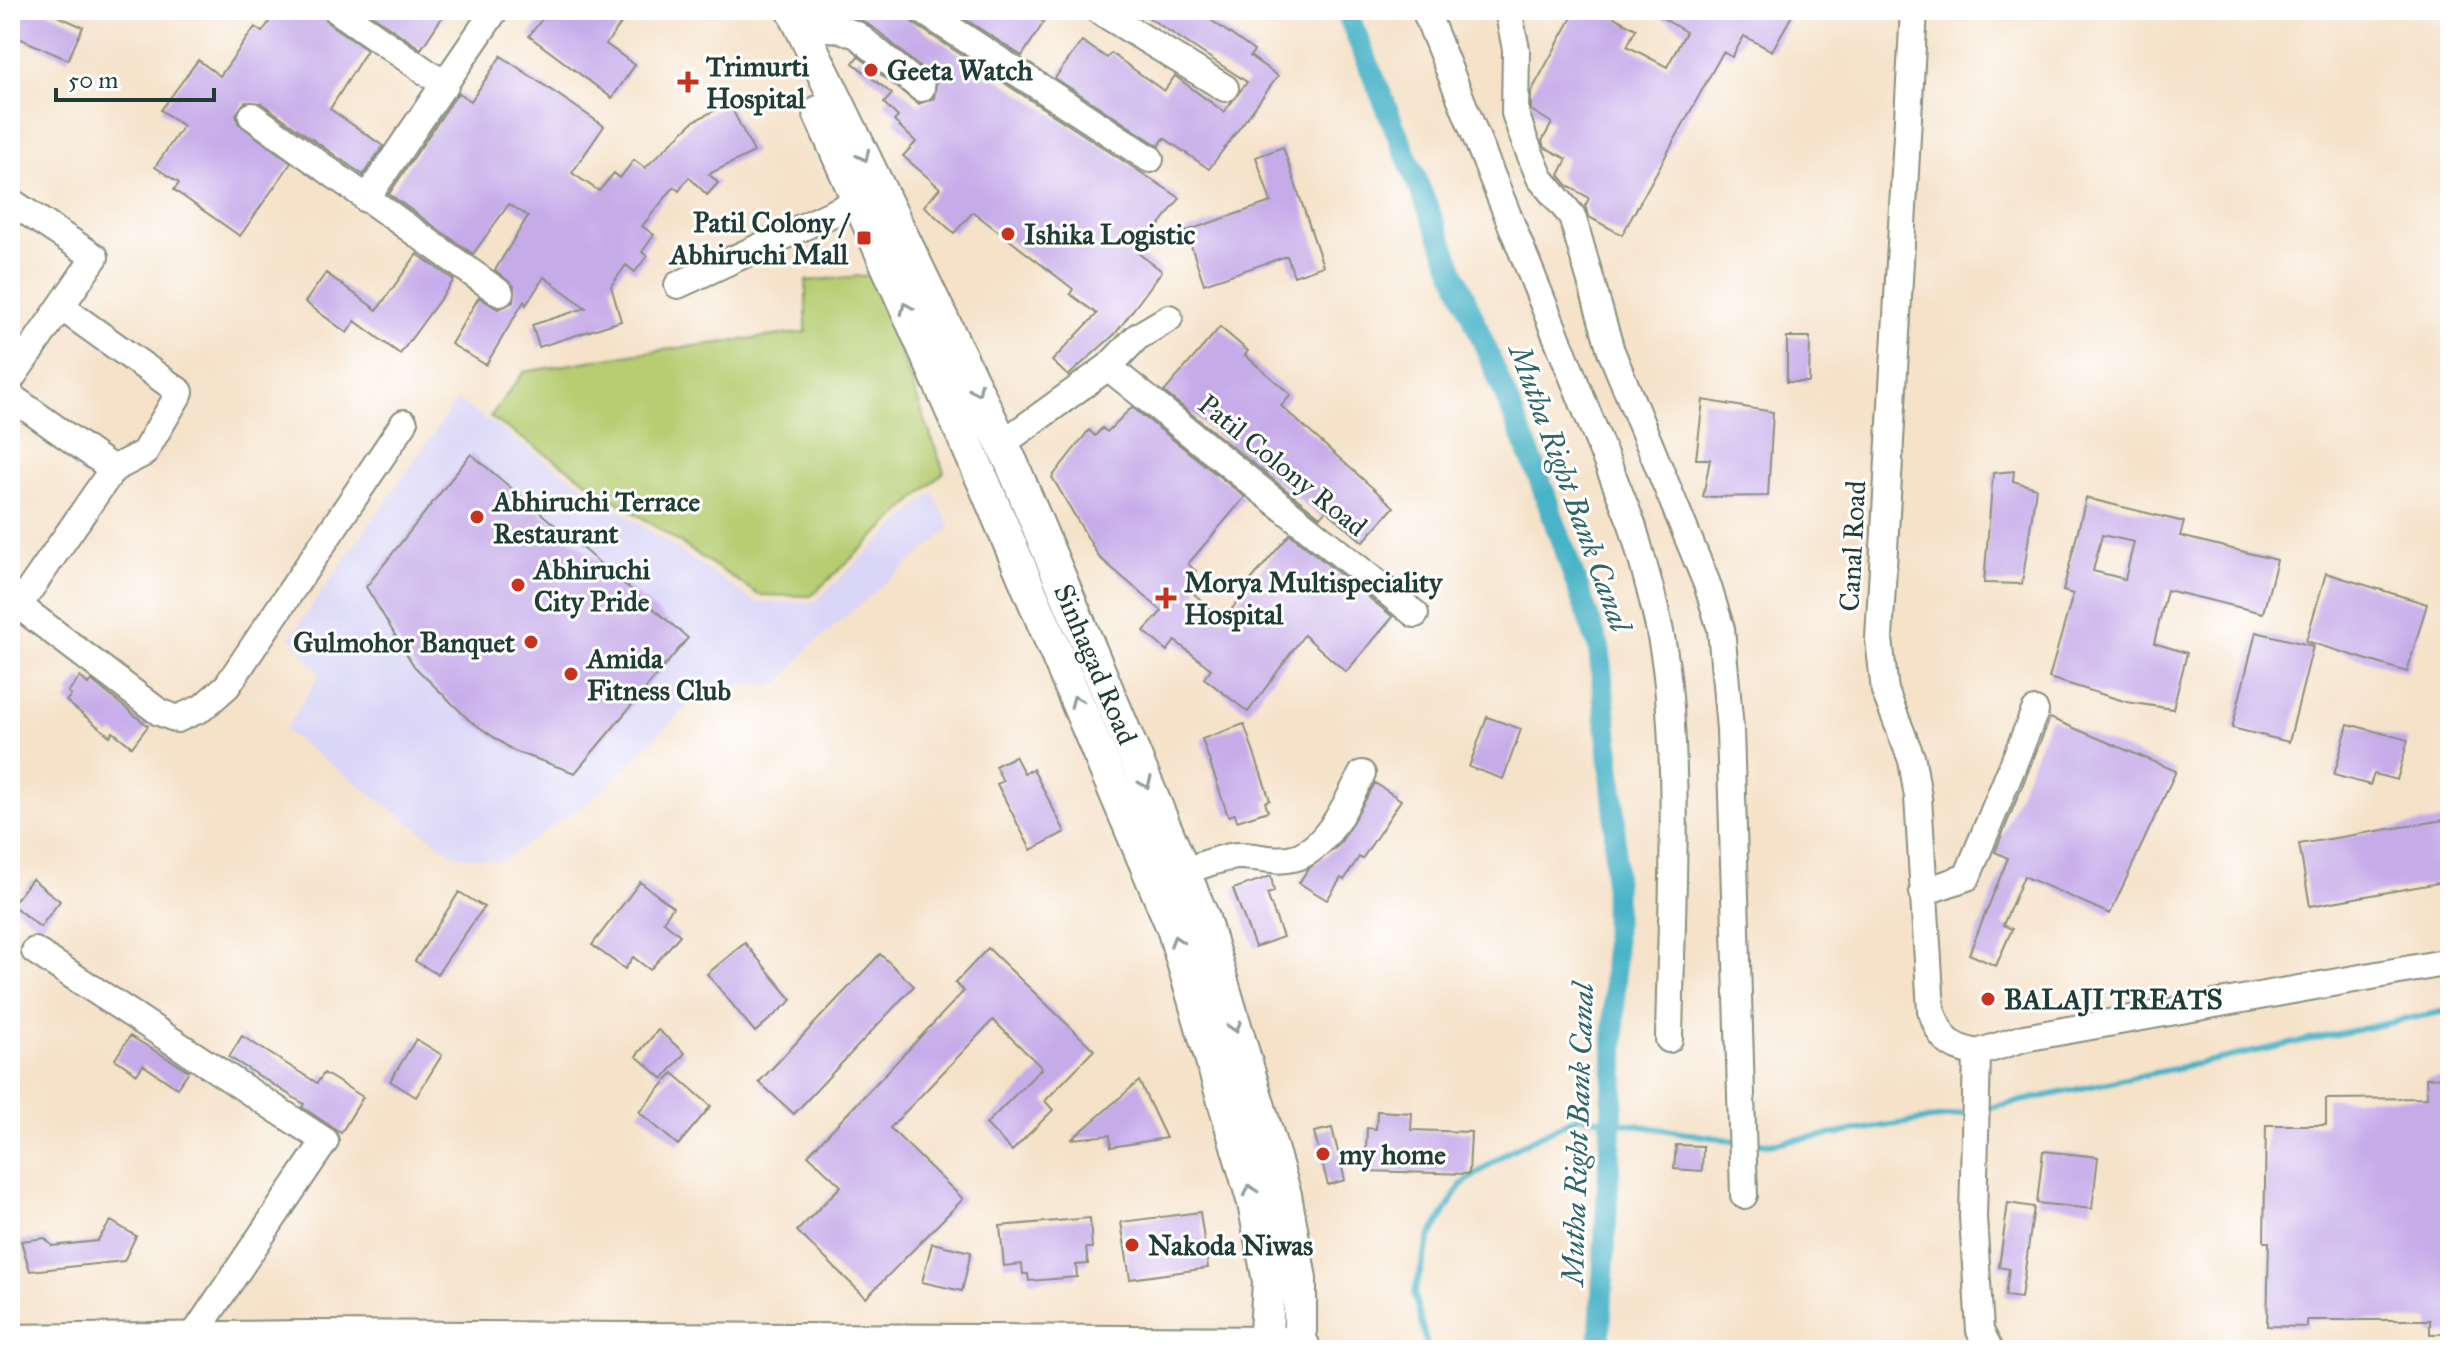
<svg xmlns="http://www.w3.org/2000/svg" width="2460" height="1360" font-family="'IM FELL Great Primer',serif">
<style>
.built{fill:#dad6f7}
.green{fill:#b6cd72;stroke:#6a8553;stroke-width:2}
.lines{fill:none;stroke-linecap:round;stroke-linejoin:round}
.stream{stroke:#49b3c7;stroke-width:6}
.canal{stroke:#49b3c7;stroke-width:22}
.building{fill:#c6abe9;fill-rule:evenodd}
.minor-casing{stroke:#8a907e;stroke-width:30}
.major-casing{stroke:#8a907e;stroke-width:36}
.highway-casing{stroke:#8a907e;stroke-width:42}
.minor{stroke:#fff;stroke-width:26}
.major{stroke:#fff;stroke-width:32}
.highway{stroke:#fff;stroke-width:38}
.oneway{stroke:#8f9e9a}
.poi-dot{fill:#c8321e;stroke:#fff;stroke-width:3}
.labels{text-anchor:middle;stroke-width:6;stroke-linejoin:round;paint-order:stroke}
.poi-label{font-size:28px;font-weight:bold;fill:#1f3d34;stroke:#fff;text-anchor:start}
.street-label{font-size:28px;fill:#1f3d34;stroke:#fff}
.water-label{font-size:30px;font-style:italic;fill:#2e6667;stroke:#fff}
</style>
<rect width="100%" height="100%" fill="#fff"/>
<filter id="ink" filterUnits="userSpaceOnUse"><feTurbulence type="fractalNoise" baseFrequency=".0125" numOctaves="2"/><feDisplacementMap in="SourceGraphic" scale="16" xChannelSelector="R" yChannelSelector="G"/><feConvolveMatrix kernelMatrix="1 2 1 2 8 2 1 2 1" color-interpolation-filters="sRGB"/></filter>
<filter id="wash" filterUnits="userSpaceOnUse"><feTurbulence type="fractalNoise" baseFrequency=".006" numOctaves="4" result="noise"/><feDisplacementMap in="SourceGraphic" scale="32" xChannelSelector="R" yChannelSelector="G"/><feGaussianBlur stdDeviation="1.8" result="paint"/><feColorMatrix in="noise" values="0 0 0 0 0 0 0 0 0 0 0 0 0 0 0 0 0 1.4 0 .05"/><feComposite in="paint" operator="in"/></filter>
<g filter="url(#wash)">
<rect width="100%" height="100%" fill="#f5e2c9"/>
<path class="built" d="M 457,400 L 755,602 L 814,602 L 933,492 L 951,528 L 811,646 L 779,684 L 705,687 L 604,790 L 502,861 L 454,855 L 285,731 L 320,674 L 290,637 Z"/>
<path class="green" d="M 872,275 L 944,472 L 811,596 L 759,595 L 490,417 L 524,372 L 631,354 L 806,332 L 806,281 Z"/>
<g class="lines">
<path class="stream" d="M 1984,1109 L 2450,1010
M 1751,1142 L 1768,1144 L 1969,1113
M 1428,1350 L 1414,1294 L 1430,1237 L 1461,1185 L 1506,1153 L 1579,1116 L 1736,1141"/>
<path class="canal" d="M 1346,10 L 1537,472 L 1599,648 L 1615,815 L 1614,1073 L 1599,1350"/>
</g>
<g id="blocks">
<path class="building" d="M 16,10 L 44,10 L 83,27 L 68,60 L 10,34 Z
M 278,10 L 321,10 L 328,23 L 367,50 L 330,109 L 383,146 L 363,175 L 261,103 L 245,102 L 236,114 L 238,123 L 291,163 L 240,236 L 174,190 L 179,183 L 155,167 L 183,126 L 161,110 L 198,60 L 220,76 L 255,27 L 262,32 Z
M 365,10 L 447,10 L 421,49 Z
M 549,10 L 631,10 L 606,44 L 635,65 L 612,98 L 529,36 Z
M 846,10 L 906,10 L 913,23 L 1180,198 L 1138,253 L 1162,271 L 1115,334 L 1068,376 L 1052,361 L 1097,314 L 1070,294 L 1073,289 L 973,212 L 954,233 L 924,206 L 940,188 L 903,156 L 916,142 L 894,121 L 898,117 L 884,103 L 892,94 L 853,63 L 858,56 L 918,104 L 934,98 L 936,82 L 878,31 Z
M 951,10 L 1027,10 L 1044,22 L 1022,56 Z
M 1137,10 L 1189,10 L 1201,18 L 1204,15 L 1254,51 L 1250,56 L 1278,76 L 1209,169 L 1164,138 L 1159,146 L 1055,78 L 1082,41 L 1107,58 L 1111,53 L 1164,91 L 1175,76 L 1224,112 L 1247,82 Z
M 1576,10 L 1601,10 L 1636,29 L 1627,46 L 1667,67 L 1686,32 L 1649,10 L 1795,10 L 1772,51 L 1744,36 L 1732,57 L 1723,52 L 1622,235 L 1589,217 L 1585,206 L 1589,198 L 1568,186 L 1559,175 L 1567,159 L 1544,147 L 1542,141 L 1552,123 L 1531,110 L 1531,92 Z
M 501,56 L 604,126 L 572,173 L 599,191 L 614,173 L 620,178 L 634,160 L 645,168 L 694,121 L 729,103 L 754,152 L 709,174 L 718,183 L 707,195 L 689,177 L 679,191 L 674,187 L 642,226 L 654,235 L 642,252 L 647,256 L 635,272 L 626,265 L 611,286 L 621,321 L 539,347 L 532,325 L 586,308 L 544,277 L 526,305 L 524,301 L 486,365 L 451,344 L 479,297 L 498,309 L 513,302 L 514,286 L 495,270 L 528,216 L 509,204 L 473,254 L 389,194 L 455,97 L 459,93 L 471,101 Z
M 1283,147 L 1323,266 L 1294,276 L 1287,256 L 1204,284 L 1186,231 L 1271,202 L 1256,157 Z
M 417,254 L 454,280 L 400,354 L 355,321 L 347,333 L 305,302 L 326,273 L 377,310 Z
M 1220,327 L 1248,351 L 1245,355 L 1291,395 L 1281,406 L 1394,507 L 1363,542 L 1326,510 L 1320,517 L 1164,392 Z
M 1787,337 L 1810,337 L 1809,382 L 1787,382 Z
M 1703,400 L 1773,412 L 1768,496 L 1703,497 L 1710,459 L 1696,459 Z
M 1132,407 L 1245,497 L 1188,564 L 1196,571 L 1188,581 L 1198,589 L 1194,594 L 1223,620 L 1248,588 L 1246,586 L 1290,534 L 1393,617 L 1346,672 L 1304,635 L 1248,712 L 1204,678 L 1211,669 L 1175,641 L 1167,651 L 1144,631 L 1162,611 L 1099,557 L 1052,477 L 1089,430 L 1095,436 L 1102,428 L 1107,432 Z
M 471,454 L 688,638 L 575,773 L 514,751 L 469,720 L 414,666 L 366,587 Z
M 2014,471 L 2013,481 L 2036,488 L 2022,584 L 1984,583 L 1993,473 Z
M 2086,498 L 2184,522 L 2180,536 L 2277,560 L 2263,613 L 2167,590 L 2154,643 L 2187,653 L 2173,709 L 2127,702 L 2049,678 L 2073,594 L 2063,591 ZM 2102,535 L 2134,542 L 2125,579 L 2093,571 Z
M 2326,573 L 2427,604 L 2407,672 L 2306,641 Z
M 2256,632 L 2313,646 L 2289,742 L 2232,728 Z
M 80,677 L 88,684 L 91,680 L 148,726 L 132,747 L 113,732 L 110,736 L 66,701 L 71,695 L 68,692 Z
M 1487,717 L 1521,729 L 1503,779 L 1469,767 Z
M 2050,718 L 2176,771 L 2110,914 L 2024,876 L 2003,925 L 2012,929 L 1996,966 L 1969,954 L 2008,858 L 1995,852 Z
M 1244,724 L 1270,800 L 1265,802 L 1268,811 L 1237,821 L 1235,814 L 1228,816 L 1202,739 Z
M 2348,724 L 2408,740 L 2397,780 L 2374,774 L 2370,785 L 2334,775 Z
M 1015,756 L 1024,773 L 1033,769 L 1065,832 L 1031,850 L 997,784 L 1003,781 L 995,766 Z
M 1375,783 L 1401,800 L 1362,859 L 1359,857 L 1344,880 L 1341,878 L 1327,900 L 1299,883 L 1308,869 L 1339,845 Z
M 2450,819 L 2450,881 L 2310,906 L 2299,844 Z
M 1271,876 L 1274,892 L 1267,894 L 1283,937 L 1255,947 L 1233,889 Z
M 32,879 L 60,901 L 40,927 L 12,905 Z
M 640,882 L 673,907 L 663,921 L 680,935 L 650,970 L 633,957 L 625,969 L 592,945 Z
M 459,892 L 484,907 L 437,974 L 415,961 Z
M 745,943 L 792,1000 L 755,1032 L 707,974 Z
M 988,948 L 1094,1050 L 1045,1101 L 1053,1110 L 1012,1151 L 986,1124 L 1042,1068 L 993,1020 L 890,1128 L 963,1199 L 866,1298 L 797,1231 L 841,1186 L 808,1155 L 964,991 L 955,983 Z
M 880,954 L 914,986 L 794,1114 L 759,1082 Z
M 658,1030 L 685,1053 L 663,1079 L 636,1056 Z
M 130,1036 L 189,1071 L 177,1088 L 143,1065 L 137,1074 L 115,1059 Z
M 242,1036 L 317,1083 L 324,1073 L 363,1097 L 341,1133 L 302,1107 L 304,1104 L 229,1057 Z
M 416,1039 L 442,1055 L 416,1097 L 390,1081 Z
M 673,1073 L 711,1106 L 678,1145 L 639,1112 Z
M 2450,1077 L 2450,1334 L 2430,1334 L 2430,1320 L 2307,1320 L 2307,1327 L 2267,1326 L 2269,1242 L 2264,1242 L 2266,1125 L 2326,1125 L 2326,1099 L 2427,1098 L 2426,1078 Z
M 1139,1081 L 1166,1138 L 1111,1147 L 1110,1135 L 1072,1139 Z
M 1377,1111 L 1412,1113 L 1411,1130 L 1471,1132 L 1469,1174 L 1365,1171 L 1367,1128 L 1376,1129 Z
M 1332,1128 L 1345,1180 L 1328,1185 L 1314,1132 Z
M 1676,1145 L 1703,1146 L 1702,1171 L 1674,1169 Z
M 2043,1151 L 2098,1157 L 2092,1209 L 2037,1203 Z
M 2008,1203 L 2034,1207 L 2021,1298 L 2005,1296 L 2009,1269 L 1999,1267 Z
M 1200,1212 L 1208,1268 L 1130,1279 L 1121,1222 Z
M 1090,1218 L 1092,1248 L 1086,1248 L 1088,1264 L 1076,1265 L 1077,1277 L 1029,1281 L 1028,1274 L 1023,1274 L 1022,1264 L 1004,1266 L 1000,1226 Z
M 111,1221 L 136,1236 L 124,1261 L 30,1271 L 21,1241 L 45,1238 L 52,1246 L 97,1241 Z
M 932,1243 L 971,1252 L 962,1291 L 922,1282 Z"/>
</g>
</g>
<g filter="url(#ink)">
<use href="#blocks" fill-opacity="0" stroke="#8a907e" stroke-width="2"/>
<g class="lines">
<g class="minor-casing">
<path id="minor" d="M 337,10 L 445,85
M 922,10 L 1150,159
M 1098,10 L 1225,88
M 1425,10 L 1632,524 C 1647,577 1663,630 1668,685 C 1679,802 1671,921 1669,1039
M 1508,10 L 1516,49 L 1515,113 L 1524,139 L 1540,178 L 1572,216 L 1611,351 L 1707,584 L 1721,629 L 1730,729 L 1744,1195
M 1914,10 L 1879,639 L 1885,691 L 1912,760 L 1918,797 L 1931,1010 C 1942,1040 1946,1046 1977,1053
M 802,26 L 840,29 L 857,35 L 921,88
M 252,116 L 500,293
M 366,199 L 495,10
M 10,201 L 95,257 L 10,380
M 678,285 L 859,201
M 1108,367 L 1415,614
M 10,396 L 113,469
M 1003,443 L 1108,367 L 1137,337 L 1169,318
M 10,599 L 159,712 L 177,719 L 202,708 L 227,686 L 404,423
M 19,605 L 113,469 L 144,453 L 180,392 L 61,307
M 1184,871 C 1201,866 1221,857 1238,856 C 1256,855 1274,863 1293,858 C 1327,850 1347,802 1362,774
M 1923,892 L 1967,877 L 2035,711
M 35,951 L 325,1141 L 190,1341
M 1990,1350 L 1980,1331 L 1973,1217 L 1977,1053 L 2024,1038 L 2450,962"/>
</g>
<g class="major-casing">
<path id="major" d="M 793,10 L 1012,464 L 1203,918 L 1285,1195 L 1300,1279 L 1300,1350
M 819,112 L 984,483 L 1173,928 L 1254,1203 L 1269,1281 L 1265,1350"/>
</g>
<g class="highway-casing">
<path id="highway" d="M 10,1344 L 310,1340 L 1300,1346"/>
</g>
<use href="#minor" class="minor"/>
<use href="#major" class="major"/>
<use href="#highway" class="highway"/>
</g>
<defs><path id="oneway-chevron" d="M-2-3.5L2.5 0L-2 3.5" fill="none" stroke-width="1.6" stroke-linecap="round" stroke-linejoin="round" transform="scale(2)"/></defs>
<g class="oneway">
<use href="#oneway-chevron" transform="translate(864 156) rotate(64)"/>
<use href="#oneway-chevron" transform="translate(906 308) rotate(-114)"/>
<use href="#oneway-chevron" transform="translate(977 390) rotate(64)"/>
<use href="#oneway-chevron" transform="translate(1076 701) rotate(-113)"/>
<use href="#oneway-chevron" transform="translate(1146 783) rotate(67)"/>
<use href="#oneway-chevron" transform="translate(1176 941) rotate(-107)"/>
<use href="#oneway-chevron" transform="translate(1235 1027) rotate(73)"/>
<use href="#oneway-chevron" transform="translate(1250 1190) rotate(-107)"/>
</g>
</g>
<g class="poi-dot">
<circle cx="871" cy="70" r="8"/>
<path d="M684 70h8v8h8v8h-8v8h-8v-8h-8v-8h8z"/>
<circle cx="1008" cy="234" r="8"/>
<rect x="856" y="230" width="16" height="16" rx="4"/>
<circle cx="477" cy="517" r="8"/>
<circle cx="518" cy="585" r="8"/>
<path d="M1162 586h8v8h8v8h-8v8h-8v-8h-8v-8h8z"/>
<circle cx="531" cy="642" r="8"/>
<circle cx="571" cy="674" r="8"/>
<circle cx="1988" cy="999" r="8"/>
<circle cx="1323" cy="1154" r="8"/>
<circle cx="1132" cy="1245" r="8"/>
</g>
<g class="labels">
<g class="poi-label">
<text x="706" y="76">Trimurti<tspan x="706" dy="32">Hospital</tspan></text>
<text x="887" y="80">Geeta Watch</text>
<text x="848" y="232" text-anchor="end">Patil Colony /<tspan x="848" dy="32">Abhiruchi Mall</tspan></text>
<text x="1024" y="244">Ishika Logistic</text>
<text x="493" y="511">Abhiruchi Terrace<tspan x="493" dy="32">Restaurant</tspan></text>
<text x="534" y="579">Abhiruchi<tspan x="534" dy="32">City Pride</tspan></text>
<text x="1184" y="592">Morya Multispeciality<tspan x="1184" dy="32">Hospital</tspan></text>
<text x="515" y="652" text-anchor="end">Gulmohor Banquet</text>
<text x="587" y="668">Amida<tspan x="587" dy="32">Fitness Club</tspan></text>
<text x="2004" y="1009">BALAJI TREATS</text>
<text x="1339" y="1164">my home</text>
<text x="1148" y="1255">Nakoda Niwas</text>
</g>
<g class="street-label">
<text transform="translate(1283 465) rotate(39)" y="10">Patil Colony Road</text>
<text transform="translate(1852 546) rotate(-87)" y="10">Canal Road</text>
<text transform="translate(1096 664) rotate(67)" y="10">Sinhagad Road</text>
</g>
<g class="water-label">
<text transform="translate(1570 488) rotate(70)" y="10">Mutha Right Bank Canal</text>
<text transform="translate(1578 1134) rotate(-88)" y="10">Mutha Right Bank Canal</text>
</g>
</g>
<rect width="2460" height="1360" fill="none" stroke="#fff" stroke-width="40"/>
<path d="M56 88v12h158v-12" fill="none" stroke="#1f3d34" stroke-width="4"/>
<text x="68" y="88" font-size="24" fill="#1f3d34" stroke="#ffffff" stroke-width="6" paint-order="stroke">50 m</text>
</svg>
